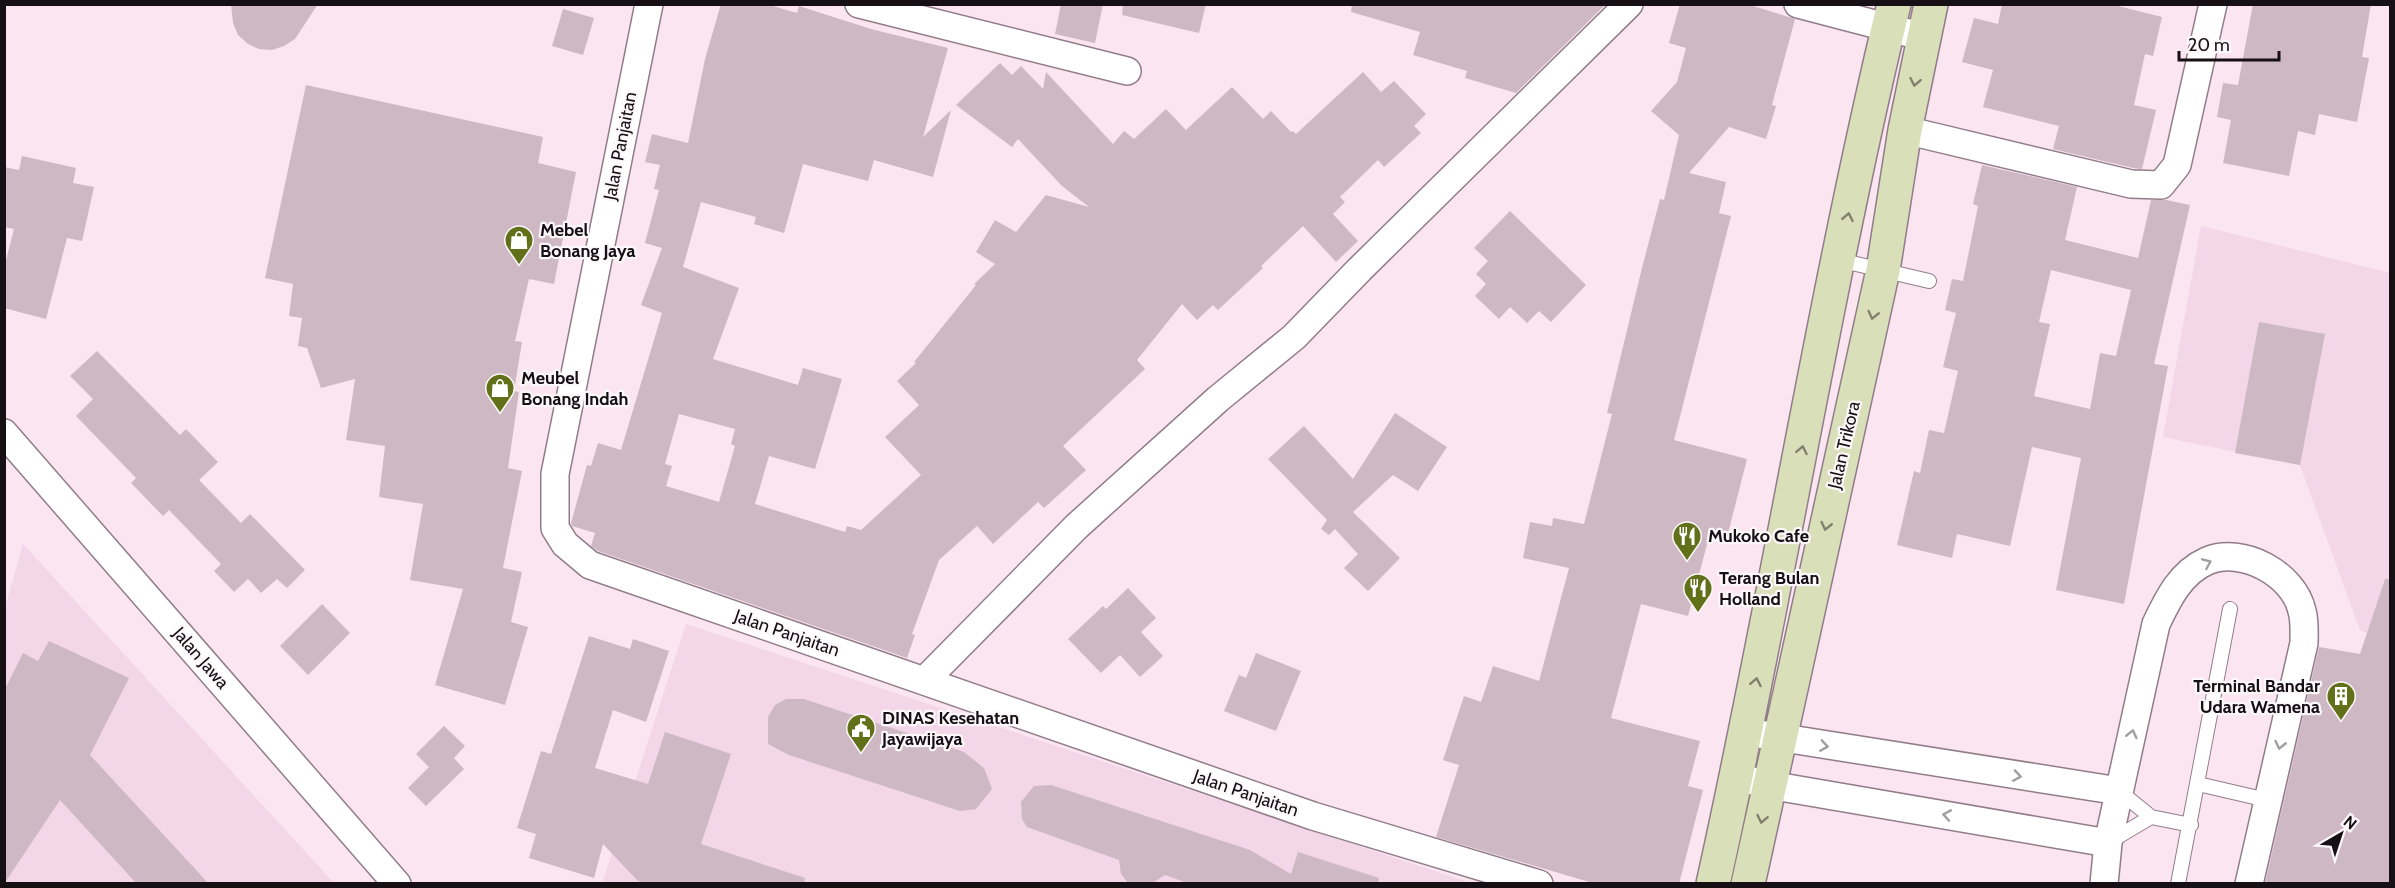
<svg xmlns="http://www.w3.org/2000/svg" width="2395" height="888" font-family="Cabin,sans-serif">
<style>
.built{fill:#f3d6e7}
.building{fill:#cdb8c4;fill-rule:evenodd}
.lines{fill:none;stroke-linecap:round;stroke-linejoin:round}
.lane-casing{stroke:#917d89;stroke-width:16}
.street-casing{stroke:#917d89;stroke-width:30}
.secondary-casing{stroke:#917d89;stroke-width:36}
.lane{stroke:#fff;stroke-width:14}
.street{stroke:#fff;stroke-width:27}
.secondary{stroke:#d9dfb8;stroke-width:33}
.oneway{stroke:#81816e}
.oneway2{stroke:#a29fa1}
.labels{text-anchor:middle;stroke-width:4.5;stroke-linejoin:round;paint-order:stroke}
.street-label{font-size:18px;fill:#160f13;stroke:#fcf8fa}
.poi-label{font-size:18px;font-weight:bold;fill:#160f13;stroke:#fcf8fa;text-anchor:start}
</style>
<rect width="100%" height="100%" fill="#fbe5f1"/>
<path class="built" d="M 2201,226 L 2390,273 L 2390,883 L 2261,883 L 2308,646 L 2360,654 L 2367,633 L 2360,630 L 2300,465 L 2163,437 Z
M 23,544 L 334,883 L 5,884 L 5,608 Z
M 686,624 L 1471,883 L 602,884 Z"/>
<path class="building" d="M 231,4 L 318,4 L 295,39 L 284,46 L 272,50 L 259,49 L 248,44 L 238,35 L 233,23 Z
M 721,4 L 766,4 L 797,13 L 799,6 L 871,29 L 948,48 L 923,137 L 951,110 L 933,177 L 874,160 L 868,181 L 803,164 L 784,233 L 754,224 L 756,217 L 701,202 L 683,267 L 739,288 L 713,359 L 798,385 L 803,368 L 842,379 L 815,469 L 769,456 L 755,504 L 845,532 L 847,526 L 861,530 L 921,475 L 885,437 L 919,405 L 897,381 L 916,363 L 914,362 L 976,285 L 974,284 L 995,264 L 976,252 L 995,220 L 1016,232 L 1046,195 L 1089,207 L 1062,186 L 1018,139 L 1012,147 L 956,105 L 1000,63 L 1012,75 L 1021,66 L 1043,89 L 1046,72 L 1113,144 L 1124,131 L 1134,139 L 1166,109 L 1186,130 L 1232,87 L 1263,119 L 1271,111 L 1291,132 L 1293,131 L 1296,134 L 1363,72 L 1381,92 L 1394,81 L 1426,114 L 1414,126 L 1421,133 L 1384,167 L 1378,160 L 1340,197 L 1345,202 L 1333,214 L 1358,241 L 1336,262 L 1303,226 L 1261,266 L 1263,268 L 1218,310 L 1213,305 L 1197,320 L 1182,304 L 1137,360 L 1145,369 L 1063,446 L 1086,470 L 1044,508 L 1038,502 L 993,544 L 977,526 L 939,560 L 912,634 L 915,635 L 907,658 L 598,551 L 591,546 L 595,533 L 572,526 L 571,523 L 587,465 L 591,466 L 598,443 L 621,450 L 662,313 L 641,305 L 662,248 L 645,243 L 659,190 L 654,189 L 660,165 L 645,162 L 652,134 L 688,143 L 705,59 ZM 679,414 L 735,429 L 731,444 L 735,446 L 719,502 L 666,486 L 672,466 L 665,464 Z
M 1061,4 L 1103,4 L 1095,43 L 1055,34 Z
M 1123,4 L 1206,4 L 1199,33 L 1122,15 Z
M 1352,4 L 1606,4 L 1516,93 L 1465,78 L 1467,71 L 1413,55 L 1420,32 L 1351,12 Z
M 1680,4 L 1747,4 L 1795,19 L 1772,105 L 1776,106 L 1766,139 L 1729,127 L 1689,173 L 1726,182 L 1719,213 L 1731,216 L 1674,440 L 1747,459 L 1727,537 L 1710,533 L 1688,616 L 1641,604 L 1611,718 L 1700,741 L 1688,786 L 1703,790 L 1679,884 L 1596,884 L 1436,837 L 1459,765 L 1443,760 L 1464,696 L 1481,702 L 1493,666 L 1539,681 L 1569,568 L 1523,558 L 1530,522 L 1552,526 L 1553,518 L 1584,524 L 1612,414 L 1607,413 L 1642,268 L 1660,199 L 1664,200 L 1679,135 L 1651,111 L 1677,82 L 1686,48 L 1669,43 Z
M 2002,4 L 2110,4 L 2162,17 L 2153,56 L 2145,54 L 2134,105 L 2156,110 L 2142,169 L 2133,168 L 2053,149 L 2059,126 L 1983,107 L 1993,70 L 1962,62 L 1974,18 L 1998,24 Z
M 2253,4 L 2371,4 L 2362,57 L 2369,58 L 2357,122 L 2319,114 L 2315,135 L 2298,131 L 2289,176 L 2223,163 L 2231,120 L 2217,117 L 2223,83 L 2238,85 Z
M 563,9 L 594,18 L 583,55 L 552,46 Z
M 306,85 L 543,137 L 538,163 L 576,172 L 554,284 L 529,279 L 515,341 L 522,342 L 514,391 L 519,392 L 508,468 L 522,471 L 503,568 L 522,572 L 511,622 L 528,627 L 505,705 L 435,685 L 463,589 L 410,580 L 423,504 L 379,497 L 385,446 L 346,440 L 355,379 L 321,388 L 307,348 L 298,346 L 302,318 L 289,316 L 293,284 L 265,278 Z
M 22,156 L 76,168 L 73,183 L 94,187 L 82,241 L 67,238 L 46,319 L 4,308 L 4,268 L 14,229 L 4,227 L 4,167 L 19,170 Z
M 1982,165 L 2077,187 L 2065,240 L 2138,258 L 2151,200 L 2166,200 L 2190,205 L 2154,364 L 2168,366 L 2124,604 L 2056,590 L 2081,458 L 2032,447 L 2010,546 L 1957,534 L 1952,558 L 1897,545 L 1914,471 L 1920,473 L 1929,430 L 1944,433 L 1958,371 L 1943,367 L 1956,313 L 1945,310 L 1952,279 L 1963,281 L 1978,206 L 1973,204 ZM 2051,270 L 2131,290 L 2116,356 L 2100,353 L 2090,409 L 2034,396 L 2050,324 L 2039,322 Z
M 1510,211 L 1586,285 L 1551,322 L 1539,311 L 1527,323 L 1510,307 L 1499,319 L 1475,296 L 1486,284 L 1476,274 L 1488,261 L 1474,248 Z
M 2259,322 L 2325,334 L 2300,465 L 2235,453 Z
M 97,351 L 180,435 L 186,429 L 218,462 L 199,480 L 241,523 L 250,514 L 305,570 L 287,588 L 277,579 L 261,593 L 248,579 L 234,592 L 214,571 L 221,564 L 169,510 L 163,516 L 131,483 L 136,478 L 76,416 L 93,399 L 70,376 Z
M 1395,413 L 1447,447 L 1418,491 L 1393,475 L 1353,512 L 1400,558 L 1368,591 L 1344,568 L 1358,554 L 1335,529 L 1329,535 L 1321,529 L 1327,520 L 1268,459 L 1304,426 L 1353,479 Z
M 2385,579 L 2391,579 L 2391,884 L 2265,884 L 2319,647 L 2360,654 Z
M 1128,588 L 1156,618 L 1141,632 L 1163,656 L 1140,677 L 1120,655 L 1101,673 L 1068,639 L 1103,606 L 1106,609 Z
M 322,604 L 350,633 L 308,675 L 280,646 Z
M 589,636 L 630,649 L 633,639 L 669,651 L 646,722 L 613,710 L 595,768 L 648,784 L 665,732 L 731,754 L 701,844 L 805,878 L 804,884 L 645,884 L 637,880 L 603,844 L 594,878 L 529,858 L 536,834 L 517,828 L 541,751 L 551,754 Z
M 49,641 L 129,678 L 90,755 L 209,884 L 137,884 L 60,800 L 4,884 L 4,691 L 23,653 L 38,661 Z
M 1256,653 L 1301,671 L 1276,731 L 1224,711 L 1239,675 L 1246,678 Z
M 786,699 L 804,699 L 964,752 L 984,768 L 992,789 L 976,809 L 960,811 L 789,755 L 768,744 L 768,717 L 775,705 Z
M 444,726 L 465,746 L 454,758 L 464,769 L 426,806 L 408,788 L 429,767 L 416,754 Z
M 1051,785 L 1250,850 L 1291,874 L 1298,852 L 1379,878 L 1378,884 L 1190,884 L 1165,875 L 1151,884 L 1129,884 L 1121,874 L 1119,860 L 1027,827 L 1022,819 L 1021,802 L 1034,786 Z"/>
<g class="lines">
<g class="lane-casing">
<path id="lane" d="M 1839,260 L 1929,281
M 2198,784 L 2267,800
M 2119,791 L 2151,817 L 2191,825
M 2109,842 L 2151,817
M 2178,884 L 2230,609"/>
</g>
<g class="street-casing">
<path id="street" d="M 649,4 L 555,474 L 555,528 L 565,544 L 590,565 L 1313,816 L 1539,884
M 859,4 L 1127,71
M 1798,4 L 1924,37
M 1905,130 L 2131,184 L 2161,185 L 2177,165 L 2213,4
M 4,433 L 397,884
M 925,680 L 1077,526 L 1218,399 L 1294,337 L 1360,269 L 1629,4
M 1746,732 L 2119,791
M 1737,777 L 1769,785 L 2108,843
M 2104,884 L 2108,843 L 2156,624 C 2168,599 2180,573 2207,561 C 2242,546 2294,574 2302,611 C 2305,621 2304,633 2304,643 L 2249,884"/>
</g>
<g class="secondary-casing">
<path id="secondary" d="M 1713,884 C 1778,592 1824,295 1894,4
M 1748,884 L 1883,270 L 1905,130 L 1931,4"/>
</g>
<use href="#lane" class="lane"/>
<use href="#street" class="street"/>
<use href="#secondary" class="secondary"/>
</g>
<defs><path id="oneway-chevron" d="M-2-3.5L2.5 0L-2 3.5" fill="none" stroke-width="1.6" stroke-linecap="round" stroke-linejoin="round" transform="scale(1.5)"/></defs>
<g class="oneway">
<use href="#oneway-chevron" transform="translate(1915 82) rotate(101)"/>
<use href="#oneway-chevron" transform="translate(1848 217) rotate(-79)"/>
<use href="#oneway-chevron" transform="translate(1873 315) rotate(103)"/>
<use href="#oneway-chevron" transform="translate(1802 450) rotate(-79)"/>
<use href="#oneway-chevron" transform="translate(1826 526) rotate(103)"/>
<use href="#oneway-chevron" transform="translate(1756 682) rotate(-79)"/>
<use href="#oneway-chevron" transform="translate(1762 819) rotate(102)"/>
</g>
<g class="oneway2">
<use href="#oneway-chevron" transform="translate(2207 563) rotate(-23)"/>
<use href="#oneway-chevron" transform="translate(2132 734) rotate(-77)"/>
<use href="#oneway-chevron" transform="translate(2280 745) rotate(103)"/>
<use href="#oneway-chevron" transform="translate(1824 746) rotate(9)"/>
<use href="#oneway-chevron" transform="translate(2017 776) rotate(9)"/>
<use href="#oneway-chevron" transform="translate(1947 815) rotate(-170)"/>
</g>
<defs>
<g id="shop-pin" transform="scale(1.5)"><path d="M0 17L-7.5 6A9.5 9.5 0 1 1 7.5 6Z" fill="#63701a" stroke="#fcf8fa"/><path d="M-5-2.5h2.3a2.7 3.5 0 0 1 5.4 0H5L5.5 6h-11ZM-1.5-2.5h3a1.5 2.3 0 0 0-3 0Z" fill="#fff"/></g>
<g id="restaurant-pin" transform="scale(1.5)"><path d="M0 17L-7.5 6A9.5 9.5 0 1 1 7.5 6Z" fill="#63701a" stroke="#fcf8fa"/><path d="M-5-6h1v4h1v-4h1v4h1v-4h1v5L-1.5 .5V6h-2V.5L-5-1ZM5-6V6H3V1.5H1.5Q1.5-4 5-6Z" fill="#fff"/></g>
<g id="building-pin" transform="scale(1.5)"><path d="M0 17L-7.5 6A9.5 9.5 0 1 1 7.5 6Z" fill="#63701a" stroke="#fcf8fa"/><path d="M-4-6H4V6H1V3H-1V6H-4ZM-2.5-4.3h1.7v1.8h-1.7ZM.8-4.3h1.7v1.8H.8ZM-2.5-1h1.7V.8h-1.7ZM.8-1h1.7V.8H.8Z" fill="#fff"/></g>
<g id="civic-pin" transform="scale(1.5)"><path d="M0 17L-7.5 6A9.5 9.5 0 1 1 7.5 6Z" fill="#63701a" stroke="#fcf8fa"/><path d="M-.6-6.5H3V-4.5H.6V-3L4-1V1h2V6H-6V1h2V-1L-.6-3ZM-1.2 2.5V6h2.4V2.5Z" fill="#fff"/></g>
</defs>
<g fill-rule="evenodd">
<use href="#shop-pin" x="519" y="240"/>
<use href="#shop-pin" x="500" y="388"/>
<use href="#restaurant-pin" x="1687" y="536"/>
<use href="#restaurant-pin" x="1698" y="588"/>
<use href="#building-pin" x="2341" y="696"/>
<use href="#civic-pin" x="861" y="728"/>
</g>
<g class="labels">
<g class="street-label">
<text transform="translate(620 146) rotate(-79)" y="6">Jalan Panjaitan</text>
<text transform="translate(1844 445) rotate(-77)" y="6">Jalan Trikora</text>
<text transform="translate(787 633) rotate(19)" y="6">Jalan Panjaitan</text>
<text transform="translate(201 658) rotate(49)" y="6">Jalan Jawa</text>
<text transform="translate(1246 793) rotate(19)" y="6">Jalan Panjaitan</text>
</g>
<g class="poi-label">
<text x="540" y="236">Mebel<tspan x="540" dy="21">Bonang Jaya</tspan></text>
<text x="521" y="384">Meubel<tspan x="521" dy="21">Bonang Indah</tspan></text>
<text x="1708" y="542">Mukoko Cafe</text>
<text x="1719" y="584">Terang Bulan<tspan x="1719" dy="21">Holland</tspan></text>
<text x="2320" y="692" text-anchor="end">Terminal Bandar<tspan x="2320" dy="21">Udara Wamena</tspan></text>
<text x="882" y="724">DINAS Kesehatan<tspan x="882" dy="21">Jayawijaya</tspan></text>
</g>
</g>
<rect width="2395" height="888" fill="none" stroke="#160f13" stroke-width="12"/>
<g transform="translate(2341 834) rotate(39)" stroke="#fcf8fa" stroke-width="4.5" paint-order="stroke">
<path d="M0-4.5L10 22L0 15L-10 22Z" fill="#160f13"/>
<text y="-9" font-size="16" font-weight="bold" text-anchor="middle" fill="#160f13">N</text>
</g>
<path d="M2179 51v9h100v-9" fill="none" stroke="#160f13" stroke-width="3"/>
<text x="2188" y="51" font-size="18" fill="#160f13" stroke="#fcf8fa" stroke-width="4.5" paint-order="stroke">20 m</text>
</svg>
